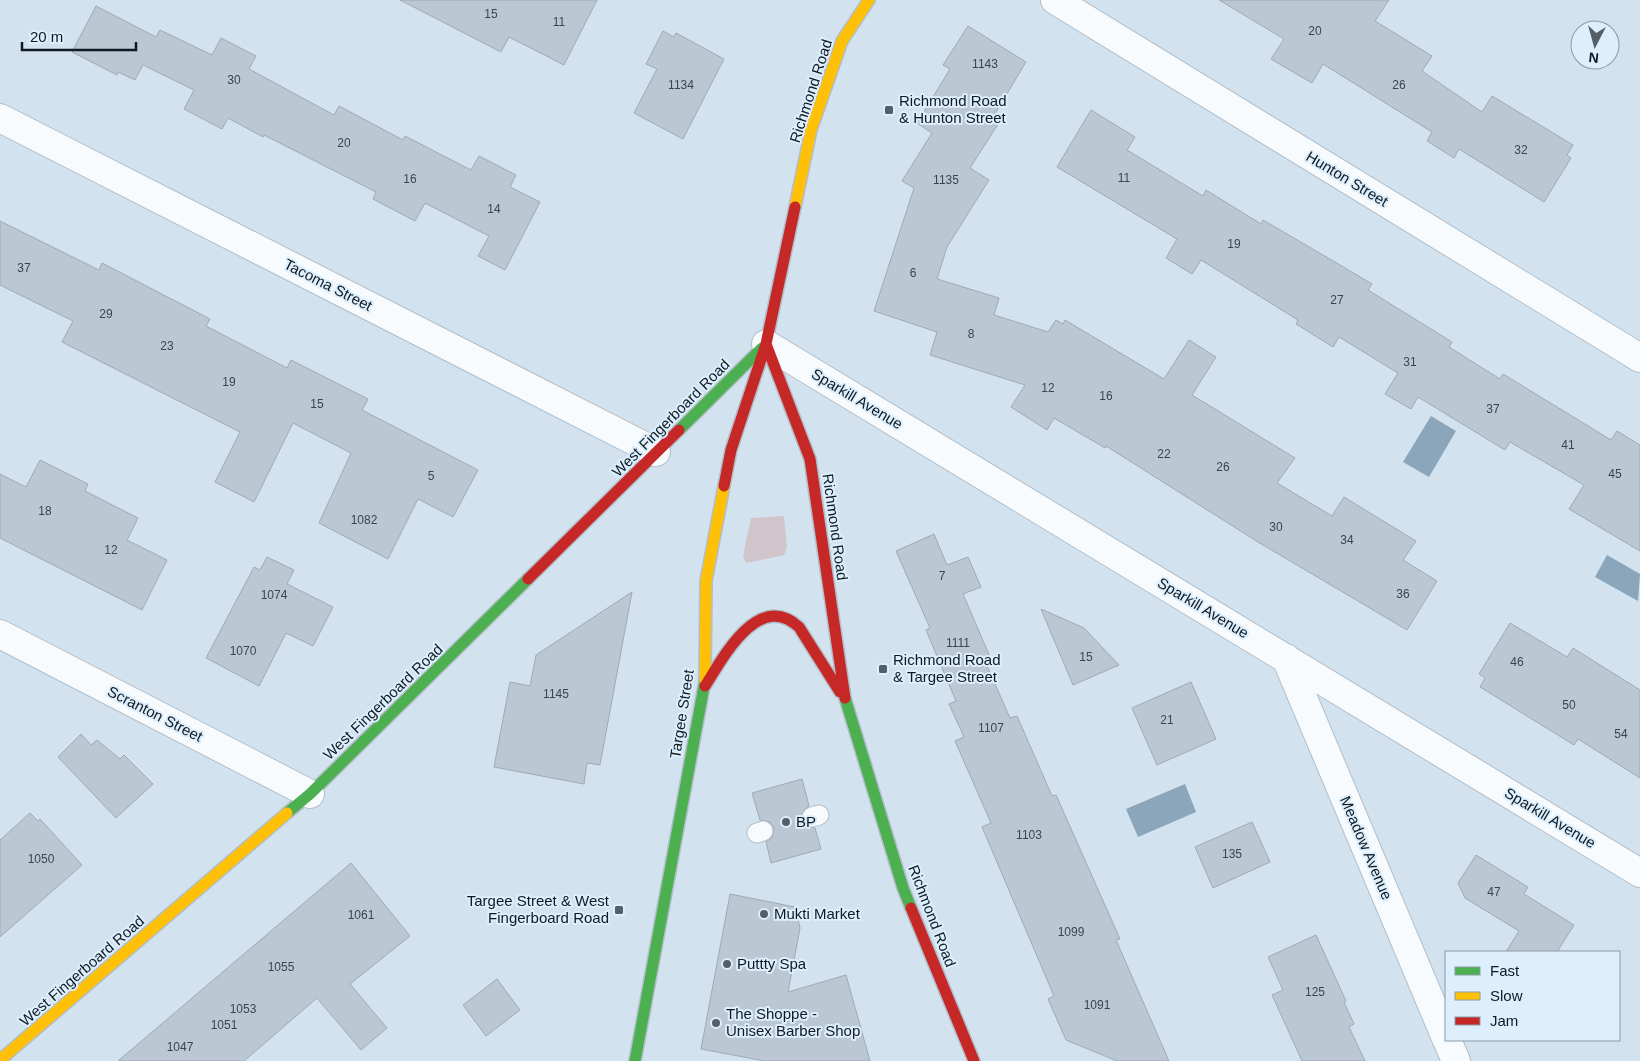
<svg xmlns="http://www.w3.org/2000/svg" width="1640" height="1061" font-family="Arial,sans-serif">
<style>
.green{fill:#d0c5cb}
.water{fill:#8ba5ba}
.building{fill:#bbc8d3;stroke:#9eaab4}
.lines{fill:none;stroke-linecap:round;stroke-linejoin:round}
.lane-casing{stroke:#b2bec8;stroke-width:21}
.street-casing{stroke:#b2bec8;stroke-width:30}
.fast-casing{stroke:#b2bec8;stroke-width:14}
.slow-casing{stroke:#b2bec8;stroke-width:14}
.jam-casing{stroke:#b2bec8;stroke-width:14}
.lane{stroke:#f8fbfd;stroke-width:19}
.street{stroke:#f8fbfd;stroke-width:28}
.fast{stroke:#4caf50;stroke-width:11}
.slow{stroke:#ffc107;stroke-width:11}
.jam{stroke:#c62828;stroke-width:11}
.poi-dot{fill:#53606a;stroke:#ddeffd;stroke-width:2}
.labels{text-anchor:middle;stroke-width:4;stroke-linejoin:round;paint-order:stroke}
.number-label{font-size:12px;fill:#3a464e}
.street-label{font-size:15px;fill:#0f1a22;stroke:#ddeffd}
.poi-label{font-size:15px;fill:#0f1a22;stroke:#ddeffd;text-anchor:start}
</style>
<rect width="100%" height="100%" fill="#d2e2ef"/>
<path class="green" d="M 784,516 L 787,547 L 784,555 L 746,563 L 743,556 L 751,518 Z"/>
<path class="water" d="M 1431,416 L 1456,431 L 1429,477 L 1403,462 Z
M 1607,555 L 1640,574 L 1638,601 L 1595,577 Z
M 1185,784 L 1196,812 L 1138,837 L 1126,809 Z"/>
<path class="building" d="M 400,0 L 597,0 L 564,65 L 509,37 L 501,52 Z
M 1219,0 L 1389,0 L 1375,21 L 1432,56 L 1422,71 L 1482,112 L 1492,96 L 1573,145 L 1567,155 L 1571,158 L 1544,202 L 1459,149 L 1454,158 L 1427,141 L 1432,132 L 1323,64 L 1312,83 L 1271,59 L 1284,39 Z
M 96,6 L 156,37 L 160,30 L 212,55 L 221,38 L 256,56 L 249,69 L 334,115 L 339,106 L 403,140 L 405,136 L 471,170 L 479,156 L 516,175 L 510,187 L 540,202 L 505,270 L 478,256 L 489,236 L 425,203 L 415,221 L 373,199 L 376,192 L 264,135 L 263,137 L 228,118 L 222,129 L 184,109 L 194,90 L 143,65 L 135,80 L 118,72 L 117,75 L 72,52 Z
M 968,26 L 1026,62 L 993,117 L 1000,121 L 970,168 L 989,180 L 947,247 L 937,279 L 999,298 L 994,315 L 1048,332 L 1056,320 L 1063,324 L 1065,320 L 1164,379 L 1189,340 L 1216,357 L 1192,395 L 1295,458 L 1277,483 L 1332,516 L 1344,497 L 1416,541 L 1403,560 L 1437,581 L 1407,630 L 1258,542 L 1106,446 L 1105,448 L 1054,418 L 1047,430 L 1011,407 L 1025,385 L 930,355 L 937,332 L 874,311 L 914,188 L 902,181 L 932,133 L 917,123 L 950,69 L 943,65 Z
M 663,31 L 674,37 L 676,33 L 724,59 L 683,139 L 634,113 L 657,69 L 646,64 Z
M 1091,110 L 1135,137 L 1127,150 L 1203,196 L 1206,190 L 1261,224 L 1263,220 L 1335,262 L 1372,284 L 1368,290 L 1452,342 L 1449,347 L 1500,379 L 1503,374 L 1611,440 L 1617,431 L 1640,445 L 1640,551 L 1569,509 L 1584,485 L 1510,442 L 1505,450 L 1418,397 L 1411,409 L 1385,394 L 1398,373 L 1339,337 L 1333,347 L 1296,324 L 1298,320 L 1201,260 L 1192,274 L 1166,258 L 1177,239 L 1057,167 Z
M 0,221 L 99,270 L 102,263 L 210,319 L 206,326 L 287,368 L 291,360 L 368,399 L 362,410 L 478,470 L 453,517 L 418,499 L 388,559 L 319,523 L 351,453 L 293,423 L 254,502 L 215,482 L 240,432 L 62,342 L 73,321 L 0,285 Z
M 40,460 L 88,484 L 85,491 L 138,518 L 127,540 L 167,560 L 142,610 L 0,538 L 0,474 L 26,487 Z
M 934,534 L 947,565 L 968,557 L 981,587 L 963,594 L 990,657 L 984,659 L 1010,718 L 1017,716 L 1052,796 L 1056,795 L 1120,939 L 1116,940 L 1169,1061 L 1117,1061 L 1066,1040 L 1048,999 L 1054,996 L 982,827 L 991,823 L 955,741 L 964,737 L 949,704 L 956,701 L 926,630 L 930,628 L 896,551 Z
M 267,557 L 294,570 L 287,584 L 333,607 L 313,646 L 286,633 L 259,686 L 206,658 L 254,567 L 260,570 Z
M 632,592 L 600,765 L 587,763 L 584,784 L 494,767 L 510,682 L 530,686 L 536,655 Z
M 1041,609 L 1084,628 L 1119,665 L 1073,685 Z
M 1510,623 L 1567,657 L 1573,648 L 1640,690 L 1640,778 L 1578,739 L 1574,745 L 1480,687 L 1485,678 L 1479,674 Z
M 1191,682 L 1216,739 L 1157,765 L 1132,708 Z
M 81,734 L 91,745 L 97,740 L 120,759 L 124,755 L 153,784 L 116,818 L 58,757 Z
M 802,779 L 809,806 L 804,810 L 801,820 L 805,825 L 815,828 L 821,849 L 771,863 L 766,842 L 772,838 L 774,828 L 770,822 L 760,820 L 752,793 Z
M 30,813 L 38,821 L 40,819 L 82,865 L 0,937 L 0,840 Z
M 1252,822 L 1270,862 L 1213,888 L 1195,847 Z
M 1476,855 L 1528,887 L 1524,894 L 1574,925 L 1557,952 L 1506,952 L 1519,931 L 1465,898 L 1458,883 Z
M 351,863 L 410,936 L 350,984 L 387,1028 L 361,1050 L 317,998 L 244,1061 L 118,1061 Z
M 730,894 L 795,907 L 800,928 L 788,992 L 846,975 L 870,1061 L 765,1061 L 701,1049 Z
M 1316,935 L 1346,1001 L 1344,1002 L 1354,1024 L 1349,1027 L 1365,1061 L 1302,1061 L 1272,995 L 1283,990 L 1268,957 Z
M 497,979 L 520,1010 L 486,1036 L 463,1005 Z"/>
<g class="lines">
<g class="lane-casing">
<path id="lane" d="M 812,817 L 819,815
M 757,833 L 763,831"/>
</g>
<g class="street-casing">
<path id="street" d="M 1055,0 L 1640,358
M 0,118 L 656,452
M 766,344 L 1640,873
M 0,634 L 310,794
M 1286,658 L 1446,1038
M 1447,1040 L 1456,1061"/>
</g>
<g class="fast-casing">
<path id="fast" d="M 679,430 L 762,348
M 845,698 L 903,888 L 911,908
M 287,813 L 310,794 L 528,579
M 635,1061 L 705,681"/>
</g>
<g class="slow-casing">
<path id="slow" d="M 795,207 L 811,130 L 842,41 L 869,0
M 705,681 L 706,581 L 724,486
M 0,1060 L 287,813"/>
</g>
<g class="jam-casing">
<path id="jam" d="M 766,344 L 810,459 L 845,698
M 724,486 L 731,450 L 766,344 L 795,207
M 528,579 L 679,430
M 705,686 C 723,658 758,590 799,627 L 840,692
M 911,908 L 974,1061"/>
</g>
<use href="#lane" class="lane"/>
<use href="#street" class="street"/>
<use href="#fast" class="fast"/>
<use href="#slow" class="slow"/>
<use href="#jam" class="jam"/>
</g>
<g class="poi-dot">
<rect x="884" y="105" width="10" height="10" rx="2.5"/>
<rect x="878" y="664" width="10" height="10" rx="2.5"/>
<circle cx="786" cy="822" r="5"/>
<rect x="614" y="905" width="10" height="10" rx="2.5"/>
<circle cx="764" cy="914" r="5"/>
<circle cx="727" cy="964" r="5"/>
<circle cx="716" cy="1023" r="5"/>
</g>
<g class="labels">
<g class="number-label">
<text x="491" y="18">15</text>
<text x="559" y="26">11</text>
<text x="1315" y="35">20</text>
<text x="985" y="68">1143</text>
<text x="234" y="84">30</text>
<text x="681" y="89">1134</text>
<text x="1399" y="89">26</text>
<text x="344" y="147">20</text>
<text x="1521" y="154">32</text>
<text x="1124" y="182">11</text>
<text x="410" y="183">16</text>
<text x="946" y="184">1135</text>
<text x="494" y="213">14</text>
<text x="1234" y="248">19</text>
<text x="24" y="272">37</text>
<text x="913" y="277">6</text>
<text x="1337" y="304">27</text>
<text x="106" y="318">29</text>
<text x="971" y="338">8</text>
<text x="167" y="350">23</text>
<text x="1410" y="366">31</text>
<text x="229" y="386">19</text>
<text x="1048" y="392">12</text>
<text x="1106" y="400">16</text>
<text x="317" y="408">15</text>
<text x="1493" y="413">37</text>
<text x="1568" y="449">41</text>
<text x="1164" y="458">22</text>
<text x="1223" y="471">26</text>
<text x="1615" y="478">45</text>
<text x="431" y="480">5</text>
<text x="45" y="515">18</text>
<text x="364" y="524">1082</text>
<text x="1276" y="531">30</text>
<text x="1347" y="544">34</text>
<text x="111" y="554">12</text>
<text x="942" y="580">7</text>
<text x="1403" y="598">36</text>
<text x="274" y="599">1074</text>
<text x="958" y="647">1111</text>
<text x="243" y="655">1070</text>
<text x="1086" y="661">15</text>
<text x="1517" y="666">46</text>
<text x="556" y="698">1145</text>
<text x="1569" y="709">50</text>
<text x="1167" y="724">21</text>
<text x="991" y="732">1107</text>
<text x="1621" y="738">54</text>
<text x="1029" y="839">1103</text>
<text x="1232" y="858">135</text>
<text x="41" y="863">1050</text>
<text x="1494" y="896">47</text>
<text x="361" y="919">1061</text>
<text x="1071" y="936">1099</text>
<text x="281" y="971">1055</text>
<text x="1315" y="996">125</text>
<text x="1097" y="1009">1091</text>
<text x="243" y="1013">1053</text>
<text x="224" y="1029">1051</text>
<text x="180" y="1051">1047</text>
</g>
<g class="street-label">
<text transform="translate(811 91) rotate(-72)" y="5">Richmond Road</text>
<text transform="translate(1347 179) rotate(31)" y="5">Hunton Street</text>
<text transform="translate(328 285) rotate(27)" y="5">Tacoma Street</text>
<text transform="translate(857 399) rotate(31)" y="5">Sparkill Avenue</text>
<text transform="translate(671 418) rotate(-45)" y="5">West Fingerboard Road</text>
<text transform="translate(835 527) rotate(82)" y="5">Richmond Road</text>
<text transform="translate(1203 608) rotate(31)" y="5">Sparkill Avenue</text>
<text transform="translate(383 702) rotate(-44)" y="5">West Fingerboard Road</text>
<text transform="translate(155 714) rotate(27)" y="5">Scranton Street</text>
<text transform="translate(682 714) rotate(-81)" y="5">Targee Street</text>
<text transform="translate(1550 818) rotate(31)" y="5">Sparkill Avenue</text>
<text transform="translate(1366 848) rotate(67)" y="5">Meadow Avenue</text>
<text transform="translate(932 916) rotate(69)" y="5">Richmond Road</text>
<text transform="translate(82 971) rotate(-41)" y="5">West Fingerboard Road</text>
</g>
<g class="poi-label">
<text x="899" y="106">Richmond Road<tspan x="899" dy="17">&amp; Hunton Street</tspan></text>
<text x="893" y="665">Richmond Road<tspan x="893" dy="17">&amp; Targee Street</tspan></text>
<text x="796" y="827">BP</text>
<text x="609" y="906" text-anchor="end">Targee Street &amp; West<tspan x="609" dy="17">Fingerboard Road</tspan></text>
<text x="774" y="919">Mukti Market</text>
<text x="737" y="969">Puttty Spa</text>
<text x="726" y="1019">The Shoppe -<tspan x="726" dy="17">Unisex Barber Shop</tspan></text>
</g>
</g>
<rect x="1445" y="951" width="175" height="90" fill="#ddeffd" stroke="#8b9aa5"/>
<rect x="1455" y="967" width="25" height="8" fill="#4caf50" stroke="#8b9aa5"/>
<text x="1490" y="976" font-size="15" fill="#0f1a22">Fast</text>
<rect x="1455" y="992" width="25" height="8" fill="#ffc107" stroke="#8b9aa5"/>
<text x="1490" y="1001" font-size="15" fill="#0f1a22">Slow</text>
<rect x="1455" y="1017" width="25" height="8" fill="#c62828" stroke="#8b9aa5"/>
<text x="1490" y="1026" font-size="15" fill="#0f1a22">Jam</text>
<g transform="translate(1595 45) rotate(186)"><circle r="24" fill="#ddeffd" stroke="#8b9aa5"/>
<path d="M0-4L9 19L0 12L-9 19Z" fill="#53606a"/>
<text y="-8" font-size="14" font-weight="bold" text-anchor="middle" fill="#0f1a22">N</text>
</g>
<path d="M22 42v8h114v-8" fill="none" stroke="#0f1a22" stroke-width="2.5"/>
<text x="30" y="42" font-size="15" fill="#0f1a22" stroke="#ddeffd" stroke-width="4" paint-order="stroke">20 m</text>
</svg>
